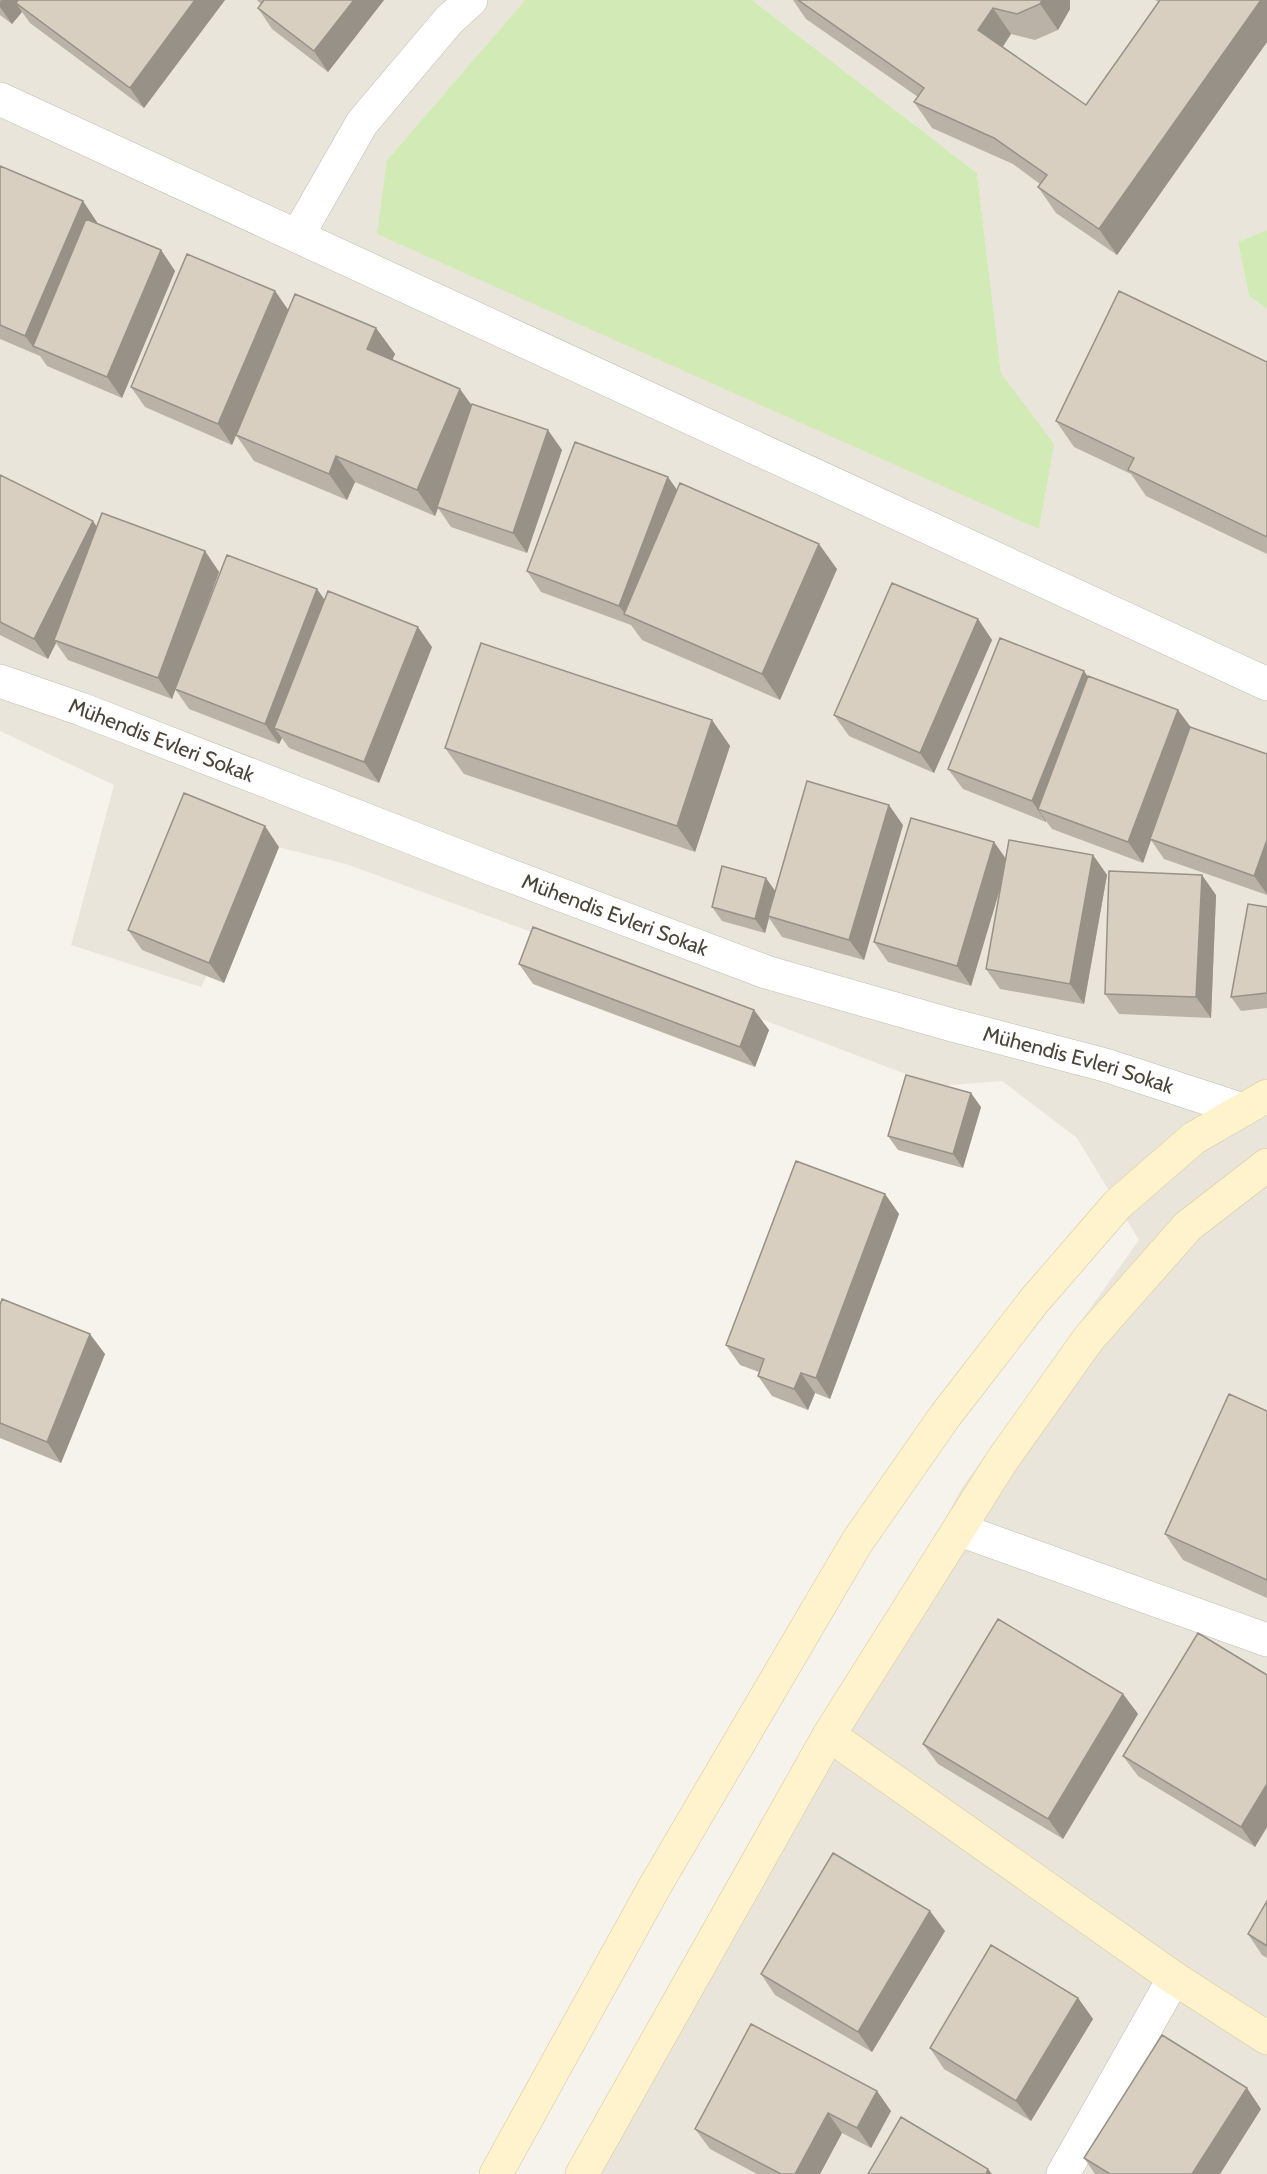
<svg xmlns="http://www.w3.org/2000/svg" width="1267" height="2174" font-family="Cabin,sans-serif">
<style>
.residential{fill:#eae5da}
.green{fill:#d2eab5}
.lines{fill:none;stroke-linecap:round;stroke-linejoin:round}
.street-casing{stroke:#c2bbae;stroke-width:34}
.secondary-casing{stroke:#d6c79b;stroke-width:34}
.street{stroke:#fff;stroke-width:33}
.secondary{stroke:#fff3cd;stroke-width:33}
.wall{fill:#bab2a6}
.shaded-wall{fill:#979187}
.building{fill:#d8cfc1;stroke:#979187;stroke-width:1.5}
.labels{text-anchor:middle;stroke-width:5;stroke-linejoin:round;paint-order:stroke}
.street-label{font-size:21px;fill:#4b4439;stroke:#fff}
</style>
<rect width="100%" height="100%" fill="#f6f3ec"/>
<path class="residential" d="M 0,0 L 525,0 L 387,160 L 1039,529 L 1053,444 L 1001,373 L 977,173 L 752,0 L 1267,0 L 1267,230 L 1238,242 L 1249,296 L 1267,309 L 1267,2174 L 585,2174 L 962,1488 L 1139,1240 L 1077,1138 L 1002,1081 L 937,1086 L 567,945 L 346,864 L 274,846 L 201,987 L 71,945 L 114,785 L 0,731 Z"/>
<path class="green" d="M 525,0 L 752,0 L 977,173 L 1001,373 L 1054,444 L 1039,529 L 377,234 L 387,160 Z
M 1267,230 L 1267,309 L 1249,296 L 1238,242 Z"/>
<g class="lines">
<g class="street-casing">
<g id="street">
<path d="M 0,99 L 1267,684"/>
<path d="M 298,235 L 362,123 L 449,20 L 471,0"/>
<path id="s1" d="M 0,681 L 81,709 L 487,867 L 766,972 L 952,1025 L 1105,1065 L 1243,1110"/>
<path d="M 960,1530 L 1267,1640"/>
<path d="M 1063,2174 L 1174,1978"/>
</g>
</g>
<g class="secondary-casing">
<path id="secondary" d="M 829,1735 L 1174,1978 L 1267,2038
M 496,2174 L 655,1886 L 857,1542 L 945,1416 L 1034,1301 L 1118,1204 L 1194,1138 L 1267,1096
M 582,2174 L 829,1735 L 1001,1462 L 1089,1338 L 1188,1226 L 1267,1165"/>
</g>
<use href="#street" class="street"/>
<use href="#secondary" class="secondary"/>
</g>
<path class="wall" d="M 0,0 L 225,0 L 144,108 L 30,23 L 22,12 L 12,24 L 0,15 Z
M 257,0 L 384,0 L 328,72 L 272,29 L 258,8 L 261,4 Z
M 793,0 L 1070,0 L 1070,9 L 1058,30 L 1035,40 L 1011,34 L 1003,47 L 1086,105 L 1159,2 L 1155,0 L 1267,0 L 1267,42 L 1117,255 L 1056,213 L 1038,187 L 1040,184 L 1013,164 L 932,128 L 914,102 L 918,97 L 806,19 Z
M 0,166 L 97,222 L 96,223 L 161,250 L 175,271 L 122,398 L 47,366 L 40,356 L 0,339 Z
M 275,291 L 288,310 L 376,328 L 395,354 L 392,360 L 472,405 L 562,450 L 527,553 L 451,527 L 438,508 L 435,516 L 355,482 L 347,500 L 254,461 L 236,435 L 232,445 L 145,407 L 131,387 Z
M 1267,362 L 1267,554 L 1146,496 L 1131,474 L 1074,447 L 1056,421 Z
M 0,475 L 93,521 L 96,527 L 205,551 L 219,572 L 202,619 L 317,589 L 324,600 L 432,647 L 379,783 L 289,748 L 282,738 L 279,744 L 189,709 L 175,689 L 172,699 L 68,660 L 56,643 L 48,659 L 0,635 Z
M 677,490 L 837,569 L 780,700 L 642,640 L 631,625 L 541,592 L 527,571 Z
M 978,619 L 992,640 L 934,773 L 849,736 L 834,715 Z
M 1084,671 L 1088,677 L 1190,727 L 1267,754 L 1267,895 L 1164,859 L 1151,840 L 1143,863 L 1052,829 L 1046,821 L 1046,822 L 963,789 L 948,769 Z
M 712,720 L 730,746 L 695,852 L 464,774 L 445,748 Z
M 903,825 L 864,960 L 782,937 L 769,918 L 765,933 L 722,921 L 712,907 L 775,891 Z
M 994,842 L 1006,859 L 1093,855 L 1107,875 L 1084,1004 L 1000,989 L 986,969 L 1001,886 L 971,986 L 888,962 L 874,942 Z
M 279,847 L 224,983 L 142,950 L 128,930 Z
M 1216,895 L 1211,1018 L 1119,1014 L 1105,994 Z
M 1267,907 L 1267,1008 L 1241,1011 L 1231,997 Z
M 519,964 L 754,1010 L 769,1030 L 755,1067 L 533,984 Z
M 981,1107 L 963,1168 L 898,1150 L 888,1136 Z
M 885,1194 L 899,1214 L 830,1399 L 815,1393 L 808,1410 L 772,1396 L 758,1376 L 759,1372 L 740,1365 L 726,1345 Z
M 0,1305 L 105,1354 L 61,1463 L 0,1438 Z
M 1267,1411 L 1267,1598 L 1183,1560 L 1165,1534 Z
M 1267,1675 L 1267,1827 L 1255,1847 L 1138,1776 L 1123,1756 Z
M 1123,1694 L 1138,1714 L 1063,1839 L 938,1764 L 923,1744 Z
M 1267,1901 L 1267,1958 L 1262,1955 L 1248,1934 Z
M 945,1931 L 872,2052 L 775,1995 L 761,1974 Z
M 1078,1998 L 1093,2019 L 1031,2121 L 944,2069 L 930,2048 Z
M 751,2024 L 891,2111 L 871,2148 L 842,2133 L 820,2174 L 757,2174 L 710,2149 L 695,2129 Z
M 1261,2109 L 1220,2174 L 1095,2174 L 1084,2158 Z"/>
<path class="shaded-wall" d="M 1,0 L 31,0 L 16,3 L 22,12 L 12,24 L 0,7 L 0,2 Z
M 195,0 L 225,0 L 144,108 L 130,88 Z
M 354,0 L 384,0 L 328,72 L 314,51 Z
M 1042,0 L 1070,0 L 1070,9 L 1058,30 L 1040,4 Z
M 1261,0 L 1267,0 L 1267,42 L 1117,255 L 1099,229 Z
M 993,8 L 1011,34 L 996,56 L 978,30 Z
M 83,201 L 97,222 L 42,350 L 33,346 L 40,356 L 25,336 Z
M 161,250 L 175,271 L 122,398 L 107,377 Z
M 275,291 L 289,311 L 232,445 L 218,424 Z
M 376,328 L 395,354 L 386,375 L 367,349 Z
M 460,389 L 478,414 L 437,507 L 438,508 L 435,516 L 417,490 Z
M 548,430 L 562,450 L 527,553 L 513,533 Z
M 336,456 L 355,482 L 347,500 L 329,474 Z
M 668,477 L 682,497 L 626,615 L 619,606 Z
M 93,521 L 107,542 L 54,640 L 56,643 L 48,659 L 34,639 Z
M 819,544 L 837,569 L 780,700 L 762,674 Z
M 205,551 L 219,572 L 172,699 L 158,678 Z
M 317,589 L 332,610 L 274,728 L 282,738 L 279,744 L 265,724 Z
M 978,619 L 992,640 L 934,773 L 920,753 Z
M 418,627 L 432,647 L 379,783 L 364,762 Z
M 1084,671 L 1098,692 L 1038,809 L 1046,821 L 1046,822 L 1032,801 Z
M 1178,710 L 1193,730 L 1150,839 L 1151,840 L 1143,863 L 1128,842 Z
M 712,720 L 730,746 L 695,852 L 677,826 Z
M 889,805 L 903,825 L 864,960 L 849,940 Z
M 265,826 L 279,847 L 224,983 L 209,963 Z
M 1267,840 L 1267,894 L 1254,876 Z
M 994,842 L 1008,862 L 971,986 L 957,966 Z
M 1093,855 L 1107,875 L 1084,1004 L 1070,984 Z
M 1202,875 L 1216,895 L 1211,1018 L 1196,997 Z
M 766,878 L 776,892 L 768,916 L 769,918 L 765,933 L 755,919 Z
M 754,1010 L 769,1030 L 755,1067 L 740,1047 Z
M 971,1093 L 981,1107 L 963,1168 L 953,1154 Z
M 885,1194 L 899,1214 L 830,1399 L 816,1378 Z
M 90,1334 L 105,1354 L 61,1463 L 47,1442 Z
M 801,1373 L 815,1393 L 808,1410 L 794,1389 Z
M 1123,1694 L 1138,1714 L 1063,1839 L 1048,1819 Z
M 1267,1784 L 1267,1827 L 1255,1847 L 1241,1827 Z
M 930,1911 L 945,1931 L 872,2052 L 858,2032 Z
M 1078,1998 L 1093,2019 L 1031,2121 L 1016,2101 Z
M 1247,2088 L 1261,2109 L 1220,2174 L 1192,2174 Z
M 877,2091 L 891,2111 L 871,2148 L 857,2128 Z
M 828,2113 L 842,2133 L 820,2174 L 795,2174 Z
M 988,2169 L 992,2174 L 986,2174 Z"/>
<path class="building" d="M 18,0 L 195,0 L 130,88 L 16,3 Z
M 264,0 L 354,0 L 314,51 L 258,8 Z
M 798,0 L 1042,0 L 1040,4 L 1017,14 L 993,8 L 978,30 L 1086,105 L 1160,0 L 1261,0 L 1099,229 L 1038,187 L 1047,175 L 994,138 L 914,102 L 924,88 Z
M 0,166 L 83,201 L 25,336 L 0,325 Z
M 86,219 L 161,250 L 107,377 L 33,346 Z
M 187,254 L 275,291 L 218,424 L 131,387 Z
M 1119,291 L 1267,362 L 1267,537 L 1128,470 L 1134,458 L 1056,421 Z
M 295,294 L 376,328 L 367,349 L 460,389 L 417,490 L 336,456 L 329,474 L 236,435 Z
M 472,404 L 548,430 L 513,533 L 437,507 Z
M 575,442 L 668,477 L 619,606 L 527,571 Z
M 0,475 L 93,521 L 34,639 L 0,622 Z
M 680,483 L 819,544 L 762,674 L 624,614 Z
M 102,513 L 205,551 L 158,678 L 54,640 Z
M 227,555 L 317,589 L 265,724 L 175,689 Z
M 892,583 L 978,619 L 920,753 L 834,715 Z
M 328,591 L 418,627 L 364,762 L 274,728 Z
M 1000,638 L 1084,671 L 1032,801 L 948,769 Z
M 481,643 L 712,720 L 677,826 L 445,748 Z
M 1088,676 L 1178,710 L 1128,842 L 1038,809 Z
M 1190,727 L 1267,754 L 1267,840 L 1254,876 L 1150,839 Z
M 807,781 L 889,805 L 849,940 L 768,916 Z
M 184,793 L 265,826 L 209,963 L 128,930 Z
M 911,818 L 994,842 L 957,966 L 874,942 Z
M 1009,840 L 1093,855 L 1070,984 L 986,969 Z
M 722,866 L 766,878 L 755,919 L 712,907 Z
M 1109,871 L 1202,875 L 1196,997 L 1105,994 Z
M 1248,904 L 1267,907 L 1267,993 L 1231,997 Z
M 533,927 L 754,1010 L 740,1047 L 519,964 Z
M 906,1075 L 971,1093 L 953,1154 L 888,1136 Z
M 796,1161 L 885,1194 L 816,1378 L 801,1373 L 794,1389 L 758,1376 L 764,1359 L 726,1345 Z
M 2,1299 L 90,1334 L 47,1442 L 0,1423 L 0,1305 Z
M 1229,1394 L 1267,1411 L 1267,1580 L 1165,1534 Z
M 998,1619 L 1123,1694 L 1048,1819 L 923,1744 Z
M 1198,1633 L 1267,1675 L 1267,1784 L 1241,1827 L 1123,1756 Z
M 833,1853 L 930,1911 L 858,2032 L 761,1974 Z
M 1267,1901 L 1267,1946 L 1248,1934 Z
M 991,1945 L 1078,1998 L 1016,2101 L 930,2048 Z
M 751,2024 L 877,2091 L 857,2128 L 828,2113 L 795,2174 L 781,2174 L 695,2129 Z
M 1162,2035 L 1247,2088 L 1192,2174 L 1110,2174 L 1084,2158 Z
M 901,2117 L 988,2169 L 986,2174 L 868,2174 Z"/>
<g class="labels">
<g class="street-label">
<text dy="7" stroke="none"><textPath href="#s1" startOffset="172">Mühendis Evleri Sokak</textPath></text>
<text dy="7" stroke="none"><textPath href="#s1" startOffset="658">Mühendis Evleri Sokak</textPath></text>
<text dy="7" stroke="none"><textPath href="#s1" startOffset="1144">Mühendis Evleri Sokak</textPath></text>
</g>
</g>
</svg>
